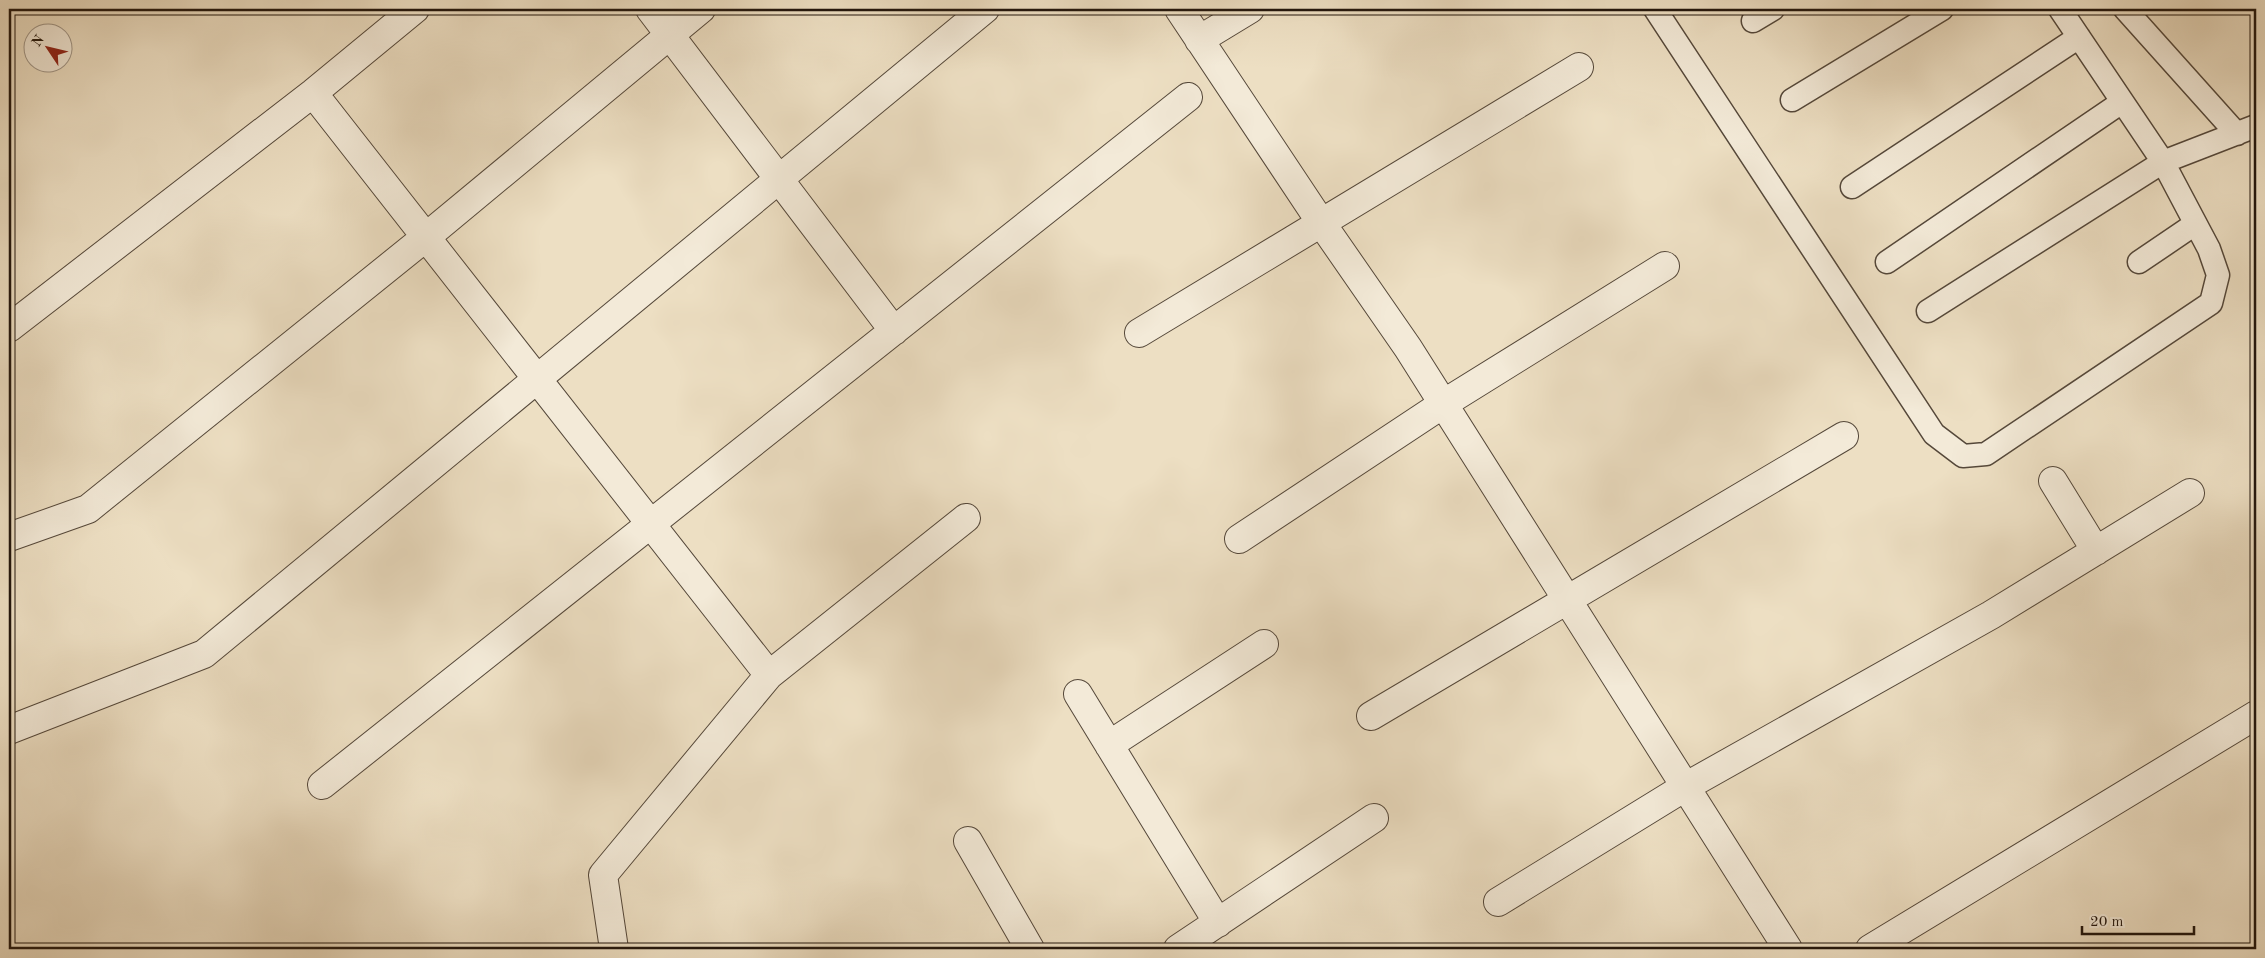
<svg xmlns="http://www.w3.org/2000/svg" width="2265" height="958" font-family="'Old Standard TT',serif">
<style>
.lines{fill:none;stroke-linecap:round;stroke-linejoin:round}
.service-casing{stroke:#55483a;stroke-width:25}
.minor-casing{stroke:#55483a;stroke-width:30}
.service{stroke:#f3ead8;stroke-width:22}
.minor{stroke:#f3ead8;stroke-width:28}
</style>
<rect width="100%" height="100%" fill="#eddfc3"/>
<filter id="stains"><feTurbulence type="fractalNoise" baseFrequency=".004" numOctaves="4"/><feColorMatrix values="0 0 0 0 .2 0 0 0 0 .09 0 0 0 0 .02 0 0 0 .5 -.17"/></filter>
<radialGradient id="worn" r=".72"><stop offset=".6" stop-color="#630" stop-opacity="0"/><stop offset="1" stop-color="#630" stop-opacity=".3"/></radialGradient>
<g class="lines">
<g class="service-casing">
<path id="service" d="M 1655,9 L 1934,434 L 1963,456 L 1986,454 L 2211,303 L 2218,275 L 2209,249 L 2163,162 L 2060,9
M 2125,9 L 2237,134
M 1753,21 L 1773,9
M 1792,100 L 1942,9
M 1852,187 L 2079,37
M 1887,262 L 2122,102
M 2139,262 L 2195,224
M 1928,311 L 2163,162 L 2256,126"/>
</g>
<g class="minor-casing">
<path id="minor" d="M 650,9 L 894,331
M 1179,9 L 1320,221 L 1408,348 L 1788,949
M 1199,40 L 1250,9
M 313,93 L 769,675 L 603,875 L 614,949
M 9,328 L 313,93 L 415,9
M 1139,333 L 1579,67
M 2053,481 L 2096,551
M 9,537 L 88,509 L 426,237 L 701,9
M 1239,539 L 1443,404 L 1665,266
M 769,675 L 966,518
M 1078,694 L 1218,923
M 1371,716 L 1844,436
M 9,730 L 204,654 L 985,9
M 1109,745 L 1264,644
M 322,785 L 1188,97
M 968,841 L 1030,949
M 1498,902 L 1685,787 L 1991,615 L 2190,493
M 1178,949 L 1374,818
M 1870,949 L 2256,715"/>
</g>
<use href="#service" class="service"/>
<use href="#minor" class="minor"/>
</g>
<rect width="2265" height="958" fill="none" stroke="#eddfc3" stroke-width="30"/>
<rect x="10" y="10" width="2245" height="938" fill="none" stroke="#22160d" stroke-width="2.5"/>
<rect x="15" y="15" width="2235" height="928" fill="none" stroke="#22160d"/>
<g transform="translate(48 48) rotate(305)"><circle r="24" fill="#f3ead8" stroke="#9f9587"/>
<path d="M0-4L9 19L0 12L-9 19Z" fill="#8f2418"/>
<text y="-8" font-size="14" font-weight="bold" text-anchor="middle" fill="#22160d">N</text>
</g>
<path d="M2082 926v8h112v-8" fill="none" stroke="#22160d" stroke-width="2.5"/>
<text x="2090" y="926" font-size="15" fill="#22160d" stroke="#f3ead8" stroke-width="4" paint-order="stroke">20 m</text>
<rect width="100%" height="100%" filter="url(#stains)"/>
<rect width="100%" height="100%" fill="url(#worn)"/>
</svg>
